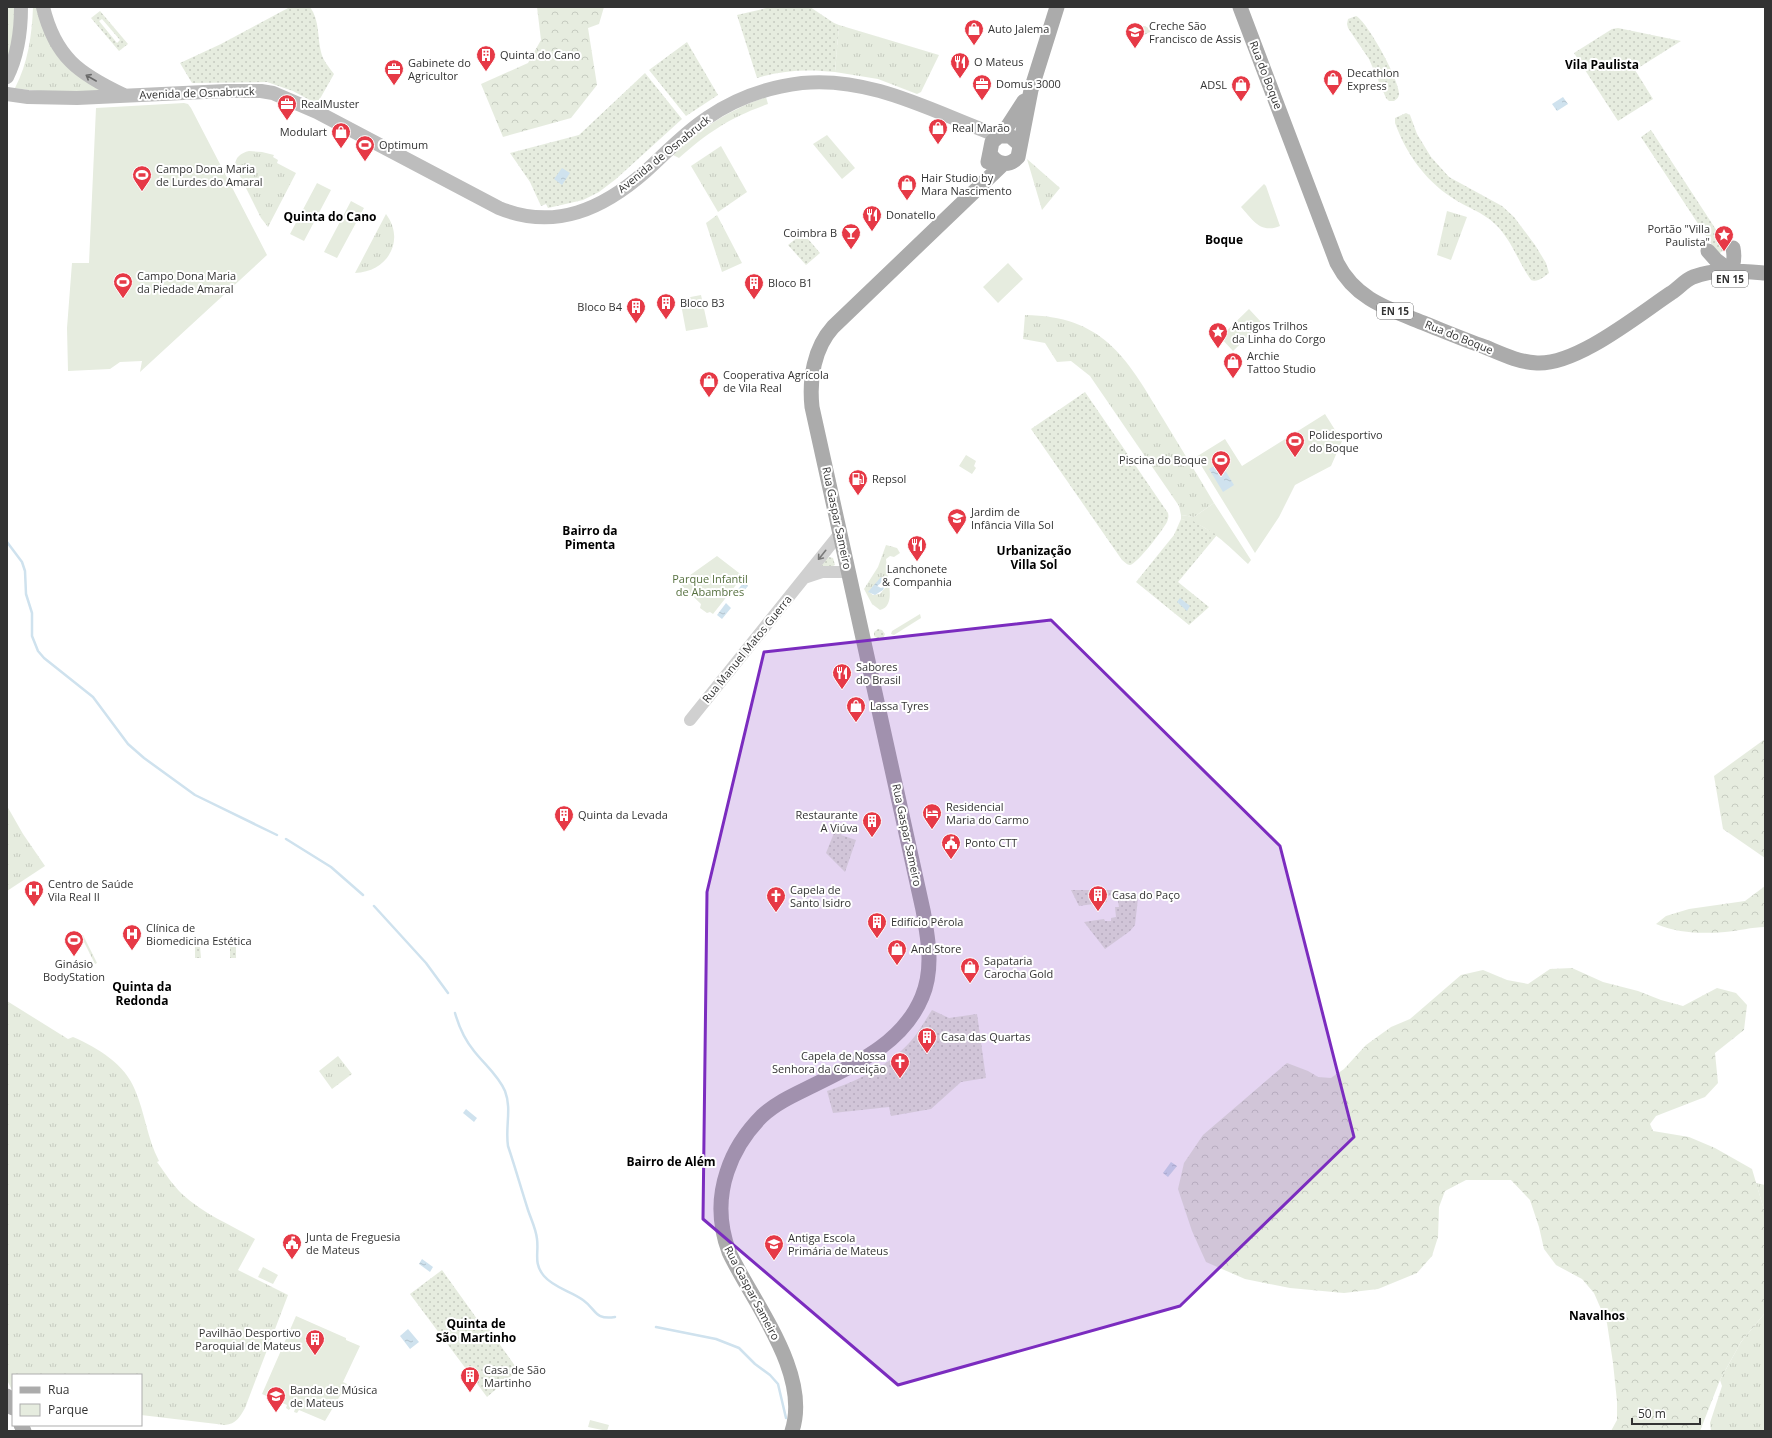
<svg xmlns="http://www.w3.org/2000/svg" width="1772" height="1438" font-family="'Open Sans',sans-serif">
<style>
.grass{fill:url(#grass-tufts)}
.forest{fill:url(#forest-crowns)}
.park{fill:#e6ecdf}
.garden{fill:url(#garden-dots);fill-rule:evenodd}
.water{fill:url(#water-ripples)}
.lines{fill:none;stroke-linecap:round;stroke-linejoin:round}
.stream{stroke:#cfe2ee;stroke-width:2.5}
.tertiary{stroke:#d0d0d0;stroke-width:12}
.secondary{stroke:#bdbdbd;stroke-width:14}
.primary{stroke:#ababab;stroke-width:15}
.oneway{stroke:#6a6a6a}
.oneway2{stroke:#7a7a7a}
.marked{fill:#7b2cbf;fill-opacity:0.2;stroke:#7b2cbf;stroke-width:3;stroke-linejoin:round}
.labels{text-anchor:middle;stroke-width:4;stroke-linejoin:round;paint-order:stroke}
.shield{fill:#fff;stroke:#707070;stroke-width:1}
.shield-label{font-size:10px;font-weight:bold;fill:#333}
.poi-label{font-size:11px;fill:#333;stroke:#fff;text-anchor:start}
.street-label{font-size:11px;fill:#333;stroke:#fff}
.park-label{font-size:11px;fill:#56703f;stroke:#fff}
.neighbourhood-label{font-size:12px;font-weight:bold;fill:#000;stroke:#fff}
</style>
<defs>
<pattern id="grass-tufts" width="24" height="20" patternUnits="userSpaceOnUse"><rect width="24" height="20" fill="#e6ecdf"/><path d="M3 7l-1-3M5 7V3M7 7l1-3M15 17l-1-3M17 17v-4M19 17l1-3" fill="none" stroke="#c6cbc0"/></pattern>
<pattern id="forest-crowns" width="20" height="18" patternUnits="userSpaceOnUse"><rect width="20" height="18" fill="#e6ecdf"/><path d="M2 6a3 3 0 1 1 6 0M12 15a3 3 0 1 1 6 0" fill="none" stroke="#c6cbc0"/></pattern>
<pattern id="garden-dots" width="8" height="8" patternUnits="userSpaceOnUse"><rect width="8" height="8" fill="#e6ecdf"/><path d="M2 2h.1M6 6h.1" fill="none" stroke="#c6cbc0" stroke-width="1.8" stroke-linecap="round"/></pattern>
<pattern id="water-ripples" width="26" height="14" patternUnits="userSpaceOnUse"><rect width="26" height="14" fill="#cfe2ee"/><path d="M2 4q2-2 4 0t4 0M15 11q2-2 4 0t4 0" fill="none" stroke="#b2c2cd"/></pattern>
</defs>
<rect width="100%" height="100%" fill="#fff"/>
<path class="grass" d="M 7,7 L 14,7 C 15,28 12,47 7,67 Z
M 33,7 L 39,7 L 46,29 L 105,91 C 75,94 44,93 15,88 C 28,63 32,35 33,7 Z
M 839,25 L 939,55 L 921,92 L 917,94 L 878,79 L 835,72 Z
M 766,97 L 768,104 C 731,117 708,132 679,158 L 673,155 C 702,128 728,110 766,97 Z
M 827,135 L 855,168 L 842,179 L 813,144 Z
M 721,146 L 747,192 L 718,212 L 691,166 Z
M 249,151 L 262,152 L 274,155 L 273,157 L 278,160 L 277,163 L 296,173 L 268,227 L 261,218 L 235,166 C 235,157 241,153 249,151 Z
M 1027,159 L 1060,188 L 1042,210 Z
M 1447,211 L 1467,217 L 1451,260 L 1437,255 Z
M 386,214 C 406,241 387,272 355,273 Z
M 717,215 L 742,263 L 722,272 L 706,223 Z
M 1025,315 C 1102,316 1126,356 1162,417 C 1179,445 1197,474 1214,503 L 1194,517 L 1181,515 L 1179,506 L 1090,376 L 1071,361 L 1057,362 L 1045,343 L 1023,339 Z
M 886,545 L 897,548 L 900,553 L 894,557 L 890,556 L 886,559 L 888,579 L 884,581 L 882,578 L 869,592 L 873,595 L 880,594 L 889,583 C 890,593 892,607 880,610 L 872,604 L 864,589 L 878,567 Z
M 920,614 L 921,618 L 894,635 L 891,634 L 892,631 Z
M 7,806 L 23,834 L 45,866 L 7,891 Z
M 83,935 L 97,963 L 95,964 L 81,936 Z
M 7,1001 L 68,1039 L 73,1037 C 98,1048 125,1064 135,1090 C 145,1113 147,1138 159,1161 L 157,1162 C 165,1173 172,1184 182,1194 C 202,1213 231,1225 255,1239 L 238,1270 L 288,1295 L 245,1408 C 240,1417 236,1424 225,1425 L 141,1415 L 141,1375 L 13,1375 L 13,1392 L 7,1380 Z
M 338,1056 L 352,1074 L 332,1089 L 319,1071 Z
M 1756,1183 L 1765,1185 L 1765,1213 Z
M 1765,1313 L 1765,1431 L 1711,1431 L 1710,1423 L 1722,1386 L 1720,1380 L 1741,1342 Z"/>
<path class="forest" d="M 537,7 L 604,7 L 599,24 L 588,28 L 597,85 L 571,118 L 503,137 L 481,84 L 528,63 L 541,40 Z
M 1765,739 L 1765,858 L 1723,829 L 1714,776 Z
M 1765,886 L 1765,927 C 1752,927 1738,931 1725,932 C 1701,934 1678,933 1656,924 L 1666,916 L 1689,909 L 1745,901 Z
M 1572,968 L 1603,982 L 1638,991 L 1661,1000 L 1683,1006 L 1717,988 L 1736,993 L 1747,1005 L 1744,1030 L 1715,1053 L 1718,1083 L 1705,1097 L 1656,1116 L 1650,1124 L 1653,1131 L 1689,1137 L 1715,1148 L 1752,1169 L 1765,1213 L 1765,1313 L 1741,1342 L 1720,1380 L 1700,1431 L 1611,1431 L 1617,1420 L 1617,1401 L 1613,1363 L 1607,1323 L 1594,1293 L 1582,1279 L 1556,1265 L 1544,1249 L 1539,1227 L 1530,1200 L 1511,1180 L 1466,1180 L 1445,1191 L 1439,1207 L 1438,1237 L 1432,1256 L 1417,1273 L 1378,1289 L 1344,1293 L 1290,1288 L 1245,1279 L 1206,1262 L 1192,1231 L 1178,1189 L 1184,1163 L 1203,1135 L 1287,1063 L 1308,1071 L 1318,1077 L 1331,1078 L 1344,1069 L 1366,1045 L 1391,1027 L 1410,1019 L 1461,975 L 1483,970 L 1507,980 L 1528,984 L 1550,969 Z"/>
<path class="park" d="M 184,103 L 188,104 L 191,108 L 267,255 L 140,372 L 142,361 L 120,362 L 110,369 L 68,371 L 67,328 L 72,263 L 89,263 L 96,108 Z
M 261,169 L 278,178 L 269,194 L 253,185 Z
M 317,183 L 331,190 L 304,241 L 290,234 Z
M 1264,184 L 1266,186 L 1280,226 C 1260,234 1253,220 1241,207 Z
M 351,201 L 364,208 L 337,258 L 324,252 Z
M 1008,263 L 1023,279 L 998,303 L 983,287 Z
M 701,295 L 708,327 L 686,331 L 680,299 Z
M 1249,309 L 1262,323 L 1233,351 L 1220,337 Z
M 1325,414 L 1342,441 L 1331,466 L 1295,485 L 1279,517 L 1255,553 L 1196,457 L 1225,439 L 1242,466 Z
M 966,455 L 976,461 L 974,466 L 976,468 L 972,474 L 959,466 Z
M 1214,503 L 1251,560 L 1248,564 C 1228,546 1209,524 1181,519 L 1181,515 L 1194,517 Z
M 717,556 L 743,576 L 713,614 L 710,612 L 707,613 L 700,608 L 701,604 L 679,583 Z
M 263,1267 L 278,1275 L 273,1284 L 258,1277 Z
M 296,1316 L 346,1338 L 346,1340 L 360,1346 L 343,1382 L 347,1384 L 325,1421 L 299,1410 L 297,1413 L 294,1412 L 296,1406 L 293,1404 L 289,1410 L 286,1408 L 287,1405 L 262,1394 Z
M 590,1420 L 609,1425 L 607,1431 L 588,1427 Z"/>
<path class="garden" d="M 290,7 L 310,7 C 320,21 317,36 321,52 C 323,61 329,67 334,74 L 317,104 L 293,91 L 267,82 L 192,83 L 180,63 L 221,44 Z
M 771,7 L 810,7 L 834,23 L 839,25 L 835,72 C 808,69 783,70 757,78 L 737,15 Z
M 100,11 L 128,44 L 119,51 L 91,18 ZM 102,19 L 120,40 L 117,43 L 99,21 Z
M 1356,16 C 1367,21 1400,81 1399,94 C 1399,97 1397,99 1394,101 L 1389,101 L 1386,98 L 1369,59 L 1348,28 L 1347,24 L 1348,19 Z
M 1133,26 L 1144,26 L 1154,30 L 1142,36 Z
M 1618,28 L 1681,41 L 1635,70 L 1653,99 L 1618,121 L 1574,53 L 1612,29 Z
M 687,42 L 718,95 L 686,116 L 649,70 Z
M 645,73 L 682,119 L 616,179 L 599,192 L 583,200 L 548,208 L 546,204 L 541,206 L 530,182 L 510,153 L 579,135 Z
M 1406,113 L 1410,115 L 1417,134 L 1431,157 L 1449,177 L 1502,206 L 1514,217 L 1535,245 L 1546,263 L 1549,273 C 1544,277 1537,283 1531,280 C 1518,262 1512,240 1495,224 C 1483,212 1465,207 1451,197 C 1424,179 1406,153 1395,123 L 1395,118 Z
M 1651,130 L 1728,248 L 1718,254 L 1641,137 Z
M 803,233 L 820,253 L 806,265 L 788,245 Z
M 1085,392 L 1168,513 C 1169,517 1168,519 1167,522 C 1163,530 1137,564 1130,565 C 1127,565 1125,562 1122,560 L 1031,429 Z
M 1181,519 L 1193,521 L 1217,535 L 1178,582 L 1209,607 L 1189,625 L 1136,582 L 1174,535 Z
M 829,557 L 833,558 L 835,565 L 831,567 L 819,569 L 825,559 Z
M 878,629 L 882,630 L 885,634 L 883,639 L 879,640 L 874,636 L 874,632 Z
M 838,823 L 845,825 L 841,835 L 856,840 L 845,872 L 826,853 Z
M 1071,890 L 1111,890 L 1138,898 L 1135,925 L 1130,931 L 1105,949 L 1084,922 L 1104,919 L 1105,921 L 1111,921 L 1111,918 L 1116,917 L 1115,907 L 1119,907 L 1117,895 L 1106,896 L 1107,902 L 1079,906 Z
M 195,947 L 200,947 L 201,958 L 195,958 Z
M 230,947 L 236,947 L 236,958 L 230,958 Z
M 932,1010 L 949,1018 L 977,1014 L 986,1078 L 961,1082 L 931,1109 L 891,1116 L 889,1107 L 833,1113 L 827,1091 C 859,1081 894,1063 915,1036 C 921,1028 926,1019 932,1010 Z
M 442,1270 L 485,1330 L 488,1328 L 518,1370 L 487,1397 L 410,1294 Z"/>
<path class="water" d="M 1563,97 L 1568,104 L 1557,111 L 1552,104 Z
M 562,168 L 570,173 L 562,185 L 554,179 Z
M 1220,462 L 1234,485 L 1223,492 L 1209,469 Z
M 881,577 L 884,581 L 877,586 L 881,588 L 885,586 L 883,590 L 875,595 L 868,592 Z
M 744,582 L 748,586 L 739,597 L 735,593 Z
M 1180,598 L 1190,606 L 1187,611 L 1177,602 Z
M 726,603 L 731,608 L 722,619 L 717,615 Z
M 466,1109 L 477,1118 L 474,1122 L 463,1113 Z
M 1171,1162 L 1177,1166 L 1168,1177 L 1163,1173 Z
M 422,1259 L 433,1267 L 430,1272 L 419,1264 Z
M 408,1329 L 419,1342 L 410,1349 L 400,1336 Z"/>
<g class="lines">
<path class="stream" d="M 7,542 L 22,562 L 25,571 L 26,594 L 32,613 L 32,636 L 38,651 L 44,658 L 93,697 L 128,744 L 144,758 L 195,795 L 277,835
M 286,839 L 331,867 L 363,895
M 374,906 L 426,963 L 448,993
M 455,1013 C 459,1027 465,1040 474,1051 C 485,1065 498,1075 505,1091 C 512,1109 505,1127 508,1146 C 515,1167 521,1188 528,1210 C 531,1219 536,1229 537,1239 C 539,1253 533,1263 544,1276 C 554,1288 571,1291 583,1300 C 597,1310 594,1320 615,1317
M 656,1327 L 716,1339 L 739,1348 L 755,1364 L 770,1375 L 778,1384 L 786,1418"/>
<path class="tertiary" d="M 804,578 L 822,572 L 849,572
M 690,720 L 841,532"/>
<path class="secondary" d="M 43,7 C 55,57 79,74 124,95
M 7,77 C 18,55 21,31 21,7
M 7,94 L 28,97 L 77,98 L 226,91 L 261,91 L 273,93 L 317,112 L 499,208 C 555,231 603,209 646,171 C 666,153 684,133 707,118 C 736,98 768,87 802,83 C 872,76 935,113 999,136"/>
<path class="primary" d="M 1240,7 L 1337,263 C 1356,300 1389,309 1426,324 C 1446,332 1465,340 1485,347 C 1502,354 1518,362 1537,363 C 1577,365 1638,315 1671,293 C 1679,288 1685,280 1693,277 C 1715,268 1742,271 1765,273
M 1002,135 L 1024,101
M 990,153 C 996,165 1009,167 1018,157 L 1031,90 L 1057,7
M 988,162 L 992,142 L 999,136 L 1010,136 L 1019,144
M 1708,251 L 1716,260 L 1734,274
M 1723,275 L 1729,274 C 1734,265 1735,258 1733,248
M 7,1396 L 13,1408
M 21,1425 L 24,1431
M 792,1431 C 811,1373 753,1303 729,1252 C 719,1225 718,1199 727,1172 C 734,1150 746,1132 762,1116 C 777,1102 796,1094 814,1085 C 856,1064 903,1043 922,997 C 934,969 928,938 923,910 L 812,407 C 809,379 814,348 833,327 L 1003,164"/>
</g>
<defs><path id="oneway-shaft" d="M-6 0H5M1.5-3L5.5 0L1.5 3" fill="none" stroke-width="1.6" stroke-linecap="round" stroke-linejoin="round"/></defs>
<use class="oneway" href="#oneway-shaft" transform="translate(91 78) rotate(-150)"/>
<use class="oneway2" href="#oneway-shaft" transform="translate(822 555) rotate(129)"/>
<path class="marked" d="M 1051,620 L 1280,846 L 1354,1137 L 1180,1306 L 898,1385 L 703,1219 L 707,892 L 764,652 Z"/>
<defs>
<g id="shop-pin" transform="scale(1)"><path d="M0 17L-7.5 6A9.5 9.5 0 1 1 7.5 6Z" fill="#e63946" stroke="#fff"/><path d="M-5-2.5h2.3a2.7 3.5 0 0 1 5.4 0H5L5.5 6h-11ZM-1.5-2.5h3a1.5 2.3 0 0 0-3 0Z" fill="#fff"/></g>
<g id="school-pin" transform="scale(1)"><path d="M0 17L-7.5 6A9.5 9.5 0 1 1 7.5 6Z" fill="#e63946" stroke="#fff"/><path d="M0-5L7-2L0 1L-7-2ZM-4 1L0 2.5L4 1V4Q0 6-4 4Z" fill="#fff"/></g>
<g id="building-pin" transform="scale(1)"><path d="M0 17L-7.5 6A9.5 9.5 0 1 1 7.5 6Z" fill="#e63946" stroke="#fff"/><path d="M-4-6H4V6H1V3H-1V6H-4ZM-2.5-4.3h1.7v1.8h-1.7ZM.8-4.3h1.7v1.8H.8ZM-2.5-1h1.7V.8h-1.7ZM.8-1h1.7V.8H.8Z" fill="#fff"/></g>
<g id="restaurant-pin" transform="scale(1)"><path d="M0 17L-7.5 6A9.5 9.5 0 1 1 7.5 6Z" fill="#e63946" stroke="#fff"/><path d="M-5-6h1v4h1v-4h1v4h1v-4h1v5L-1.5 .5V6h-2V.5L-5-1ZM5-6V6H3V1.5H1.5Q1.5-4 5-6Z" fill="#fff"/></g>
<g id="office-pin" transform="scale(1)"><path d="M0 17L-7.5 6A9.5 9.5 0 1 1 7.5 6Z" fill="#e63946" stroke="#fff"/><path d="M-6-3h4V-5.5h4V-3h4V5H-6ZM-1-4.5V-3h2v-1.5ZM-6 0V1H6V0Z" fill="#fff"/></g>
<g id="stadium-pin" transform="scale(1)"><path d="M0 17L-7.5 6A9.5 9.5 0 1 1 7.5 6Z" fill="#e63946" stroke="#fff"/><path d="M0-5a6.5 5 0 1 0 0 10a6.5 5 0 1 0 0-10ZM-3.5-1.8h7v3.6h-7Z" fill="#fff"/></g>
<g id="bar-pin" transform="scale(1)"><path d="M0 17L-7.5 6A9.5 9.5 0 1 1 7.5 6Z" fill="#e63946" stroke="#fff"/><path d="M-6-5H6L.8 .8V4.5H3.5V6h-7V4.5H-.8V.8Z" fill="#fff"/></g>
<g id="sight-pin" transform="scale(1)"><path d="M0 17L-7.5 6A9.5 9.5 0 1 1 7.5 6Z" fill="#e63946" stroke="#fff"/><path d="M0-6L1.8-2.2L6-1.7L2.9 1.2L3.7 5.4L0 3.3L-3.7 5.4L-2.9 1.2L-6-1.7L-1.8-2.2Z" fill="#fff"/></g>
<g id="fuel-pin" transform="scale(1)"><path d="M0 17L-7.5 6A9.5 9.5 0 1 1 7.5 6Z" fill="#e63946" stroke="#fff"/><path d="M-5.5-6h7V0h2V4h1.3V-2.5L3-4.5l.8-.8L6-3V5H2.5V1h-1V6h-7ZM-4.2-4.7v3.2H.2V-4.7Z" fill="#fff"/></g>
<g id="hotel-pin" transform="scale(1)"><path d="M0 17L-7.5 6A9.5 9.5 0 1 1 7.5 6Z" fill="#e63946" stroke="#fff"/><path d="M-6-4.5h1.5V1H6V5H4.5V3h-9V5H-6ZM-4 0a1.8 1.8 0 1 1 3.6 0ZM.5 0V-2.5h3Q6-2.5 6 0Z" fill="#fff"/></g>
<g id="civic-pin" transform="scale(1)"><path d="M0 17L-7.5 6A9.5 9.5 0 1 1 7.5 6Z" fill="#e63946" stroke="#fff"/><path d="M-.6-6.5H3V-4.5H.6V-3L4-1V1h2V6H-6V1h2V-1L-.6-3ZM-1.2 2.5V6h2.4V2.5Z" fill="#fff"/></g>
<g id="hospital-pin" transform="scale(1)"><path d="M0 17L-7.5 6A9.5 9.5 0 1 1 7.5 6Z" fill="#e63946" stroke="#fff"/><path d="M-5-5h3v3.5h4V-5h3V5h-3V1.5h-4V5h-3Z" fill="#fff"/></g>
<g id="church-pin" transform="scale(1)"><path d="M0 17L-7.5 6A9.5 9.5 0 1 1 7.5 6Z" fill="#e63946" stroke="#fff"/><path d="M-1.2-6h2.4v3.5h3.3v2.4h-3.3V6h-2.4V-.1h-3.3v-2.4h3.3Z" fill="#fff"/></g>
</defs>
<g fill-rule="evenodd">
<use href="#shop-pin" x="974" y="29"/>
<use href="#school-pin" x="1135" y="32"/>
<use href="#building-pin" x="486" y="55"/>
<use href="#restaurant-pin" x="960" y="62"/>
<use href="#office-pin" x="394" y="69"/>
<use href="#shop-pin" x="1333" y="79"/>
<use href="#office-pin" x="982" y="84"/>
<use href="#shop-pin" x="1241" y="85"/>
<use href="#office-pin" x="287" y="104"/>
<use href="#shop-pin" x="938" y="128"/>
<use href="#shop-pin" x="341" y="132"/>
<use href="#stadium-pin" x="365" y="145"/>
<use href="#stadium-pin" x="142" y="175"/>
<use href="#shop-pin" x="907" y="184"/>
<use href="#restaurant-pin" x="872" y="215"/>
<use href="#bar-pin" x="851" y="233"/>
<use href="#sight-pin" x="1724" y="235"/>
<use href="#stadium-pin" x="123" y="282"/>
<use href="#building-pin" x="754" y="283"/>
<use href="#building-pin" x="666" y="303"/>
<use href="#building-pin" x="636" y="307"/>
<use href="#sight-pin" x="1218" y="332"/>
<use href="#shop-pin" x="1233" y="362"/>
<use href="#shop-pin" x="709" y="381"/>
<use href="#stadium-pin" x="1295" y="441"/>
<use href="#stadium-pin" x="1221" y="460"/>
<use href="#fuel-pin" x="858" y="479"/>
<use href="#school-pin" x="957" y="518"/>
<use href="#restaurant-pin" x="917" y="545"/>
<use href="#restaurant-pin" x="842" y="673"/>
<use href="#shop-pin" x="856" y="706"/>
<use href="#hotel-pin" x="932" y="813"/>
<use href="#building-pin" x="564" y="815"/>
<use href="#building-pin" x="872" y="821"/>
<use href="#civic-pin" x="951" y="843"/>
<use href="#hospital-pin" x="34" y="890"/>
<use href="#building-pin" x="1098" y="895"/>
<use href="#church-pin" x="776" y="896"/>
<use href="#building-pin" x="877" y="922"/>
<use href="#hospital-pin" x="132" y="934"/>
<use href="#stadium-pin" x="74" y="940"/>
<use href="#shop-pin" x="897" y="949"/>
<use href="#shop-pin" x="970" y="967"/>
<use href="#building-pin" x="927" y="1037"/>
<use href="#church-pin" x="900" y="1062"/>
<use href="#civic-pin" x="292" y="1243"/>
<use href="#school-pin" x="774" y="1244"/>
<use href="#building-pin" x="315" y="1339"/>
<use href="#building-pin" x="470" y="1376"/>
<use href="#school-pin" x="276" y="1396"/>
</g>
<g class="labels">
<g class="shield">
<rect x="1712" y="271" width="36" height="16" rx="3"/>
<rect x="1377" y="303" width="36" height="16" rx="3"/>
</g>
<g class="shield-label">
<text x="1730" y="283">EN 15</text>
<text x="1395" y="315">EN 15</text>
</g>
<g class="poi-label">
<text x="1149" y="30">Creche São<tspan x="1149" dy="13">Francisco de Assis</tspan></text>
<text x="988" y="33">Auto Jalema</text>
<text x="500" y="59">Quinta do Cano</text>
<text x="974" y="66">O Mateus</text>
<text x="408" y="67">Gabinete do<tspan x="408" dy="13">Agricultor</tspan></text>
<text x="1347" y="77">Decathlon<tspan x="1347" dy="13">Express</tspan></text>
<text x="996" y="88">Domus 3000</text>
<text x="1227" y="89" text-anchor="end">ADSL</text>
<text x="301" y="108">RealMuster</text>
<text x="952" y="132">Real Marão</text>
<text x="327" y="136" text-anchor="end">Modulart</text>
<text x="379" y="149">Optimum</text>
<text x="156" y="173">Campo Dona Maria<tspan x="156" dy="13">de Lurdes do Amaral</tspan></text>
<text x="921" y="182">Hair Studio by<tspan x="921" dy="13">Mara Nascimento</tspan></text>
<text x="886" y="219">Donatello</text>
<text x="1710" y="233" text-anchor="end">Portão "Villa<tspan x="1710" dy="13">Paulista"</tspan></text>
<text x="837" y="237" text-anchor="end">Coimbra B</text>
<text x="137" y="280">Campo Dona Maria<tspan x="137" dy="13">da Piedade Amaral</tspan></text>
<text x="768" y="287">Bloco B1</text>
<text x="680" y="307">Bloco B3</text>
<text x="622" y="311" text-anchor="end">Bloco B4</text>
<text x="1232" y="330">Antigos Trilhos<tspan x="1232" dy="13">da Linha do Corgo</tspan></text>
<text x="1247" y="360">Archie<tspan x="1247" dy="13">Tattoo Studio</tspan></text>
<text x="723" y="379">Cooperativa Agrícola<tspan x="723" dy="13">de Vila Real</tspan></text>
<text x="1309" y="439">Polidesportivo<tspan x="1309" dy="13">do Boque</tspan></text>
<text x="1207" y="464" text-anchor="end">Piscina do Boque</text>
<text x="872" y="483">Repsol</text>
<text x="971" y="516">Jardim de<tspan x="971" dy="13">Infância Villa Sol</tspan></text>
<text x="917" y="573" text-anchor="middle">Lanchonete<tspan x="917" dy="13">&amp; Companhia</tspan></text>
<text x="856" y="671">Sabores<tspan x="856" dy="13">do Brasil</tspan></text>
<text x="870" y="710">Lassa Tyres</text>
<text x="946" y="811">Residencial<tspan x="946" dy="13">Maria do Carmo</tspan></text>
<text x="578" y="819">Quinta da Levada</text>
<text x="858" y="819" text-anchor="end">Restaurante<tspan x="858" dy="13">A Viúva</tspan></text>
<text x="965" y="847">Ponto CTT</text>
<text x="48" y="888">Centro de Saúde<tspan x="48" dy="13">Vila Real II</tspan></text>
<text x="790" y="894">Capela de<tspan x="790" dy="13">Santo Isidro</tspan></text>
<text x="1112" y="899">Casa do Paço</text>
<text x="891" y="926">Edifício Pérola</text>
<text x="146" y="932">Clínica de<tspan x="146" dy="13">Biomedicina Estética</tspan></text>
<text x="911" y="953">And Store</text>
<text x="984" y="965">Sapataria<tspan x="984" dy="13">Carocha Gold</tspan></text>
<text x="74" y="968" text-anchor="middle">Ginásio<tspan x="74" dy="13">BodyStation</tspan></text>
<text x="941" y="1041">Casa das Quartas</text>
<text x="886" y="1060" text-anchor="end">Capela de Nossa<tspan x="886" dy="13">Senhora da Conceição</tspan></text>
<text x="306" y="1241">Junta de Freguesia<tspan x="306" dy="13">de Mateus</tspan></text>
<text x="788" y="1242">Antiga Escola<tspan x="788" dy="13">Primária de Mateus</tspan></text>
<text x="301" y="1337" text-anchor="end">Pavilhão Desportivo<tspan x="301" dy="13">Paroquial de Mateus</tspan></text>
<text x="484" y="1374">Casa de São<tspan x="484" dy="13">Martinho</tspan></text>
<text x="290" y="1394">Banda de Música<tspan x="290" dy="13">de Mateus</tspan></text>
</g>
<g class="street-label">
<text transform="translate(1266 75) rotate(69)" y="4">Rua do Boque</text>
<text transform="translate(197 93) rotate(-2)" y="4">Avenida de Osnabruck</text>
<text transform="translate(664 154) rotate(-39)" y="4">Avenida de Osnabruck</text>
<text transform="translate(1459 337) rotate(22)" y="4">Rua do Boque</text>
<text transform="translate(837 518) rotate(78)" y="4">Rua Gaspar Sameiro</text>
<text transform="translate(747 649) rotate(-51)" y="4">Rua Manuel Matos Guerra</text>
<text transform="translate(907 835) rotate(78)" y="4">Rua Gaspar Sameiro</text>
<text transform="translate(752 1293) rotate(62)" y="4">Rua Gaspar Sameiro</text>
</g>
<g class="park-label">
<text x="710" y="583">Parque Infantil<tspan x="710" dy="13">de Abambres</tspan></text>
</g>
<g class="neighbourhood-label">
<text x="1602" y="69">Vila Paulista</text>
<text x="330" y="221">Quinta do Cano</text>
<text x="1224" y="244">Boque</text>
<text x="590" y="535">Bairro da<tspan x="590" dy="14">Pimenta</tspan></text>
<text x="1034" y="555">Urbanização<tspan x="1034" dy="14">Villa Sol</tspan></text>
<text x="142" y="991">Quinta da<tspan x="142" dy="14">Redonda</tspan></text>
<text x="671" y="1166">Bairro de Além</text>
<text x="1597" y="1320">Navalhos</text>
<text x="476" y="1328">Quinta de<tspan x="476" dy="14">São Martinho</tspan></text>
</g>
</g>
<rect width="1772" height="1438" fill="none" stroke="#333333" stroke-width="16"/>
<rect x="12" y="1374" width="130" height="52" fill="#ffffff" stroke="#adadad"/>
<rect x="20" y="1387" width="20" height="6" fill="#ababab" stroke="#adadad"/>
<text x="48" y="1394" font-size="12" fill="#333333">Rua</text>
<rect x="20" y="1404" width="20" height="12" fill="#e6ecdf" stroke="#adadad"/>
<text x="48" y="1414" font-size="12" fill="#333333">Parque</text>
<path d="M1632 1418v6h68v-6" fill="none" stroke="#333333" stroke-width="2"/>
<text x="1638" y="1418" font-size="12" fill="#333333" stroke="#ffffff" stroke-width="3" paint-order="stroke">50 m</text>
</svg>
